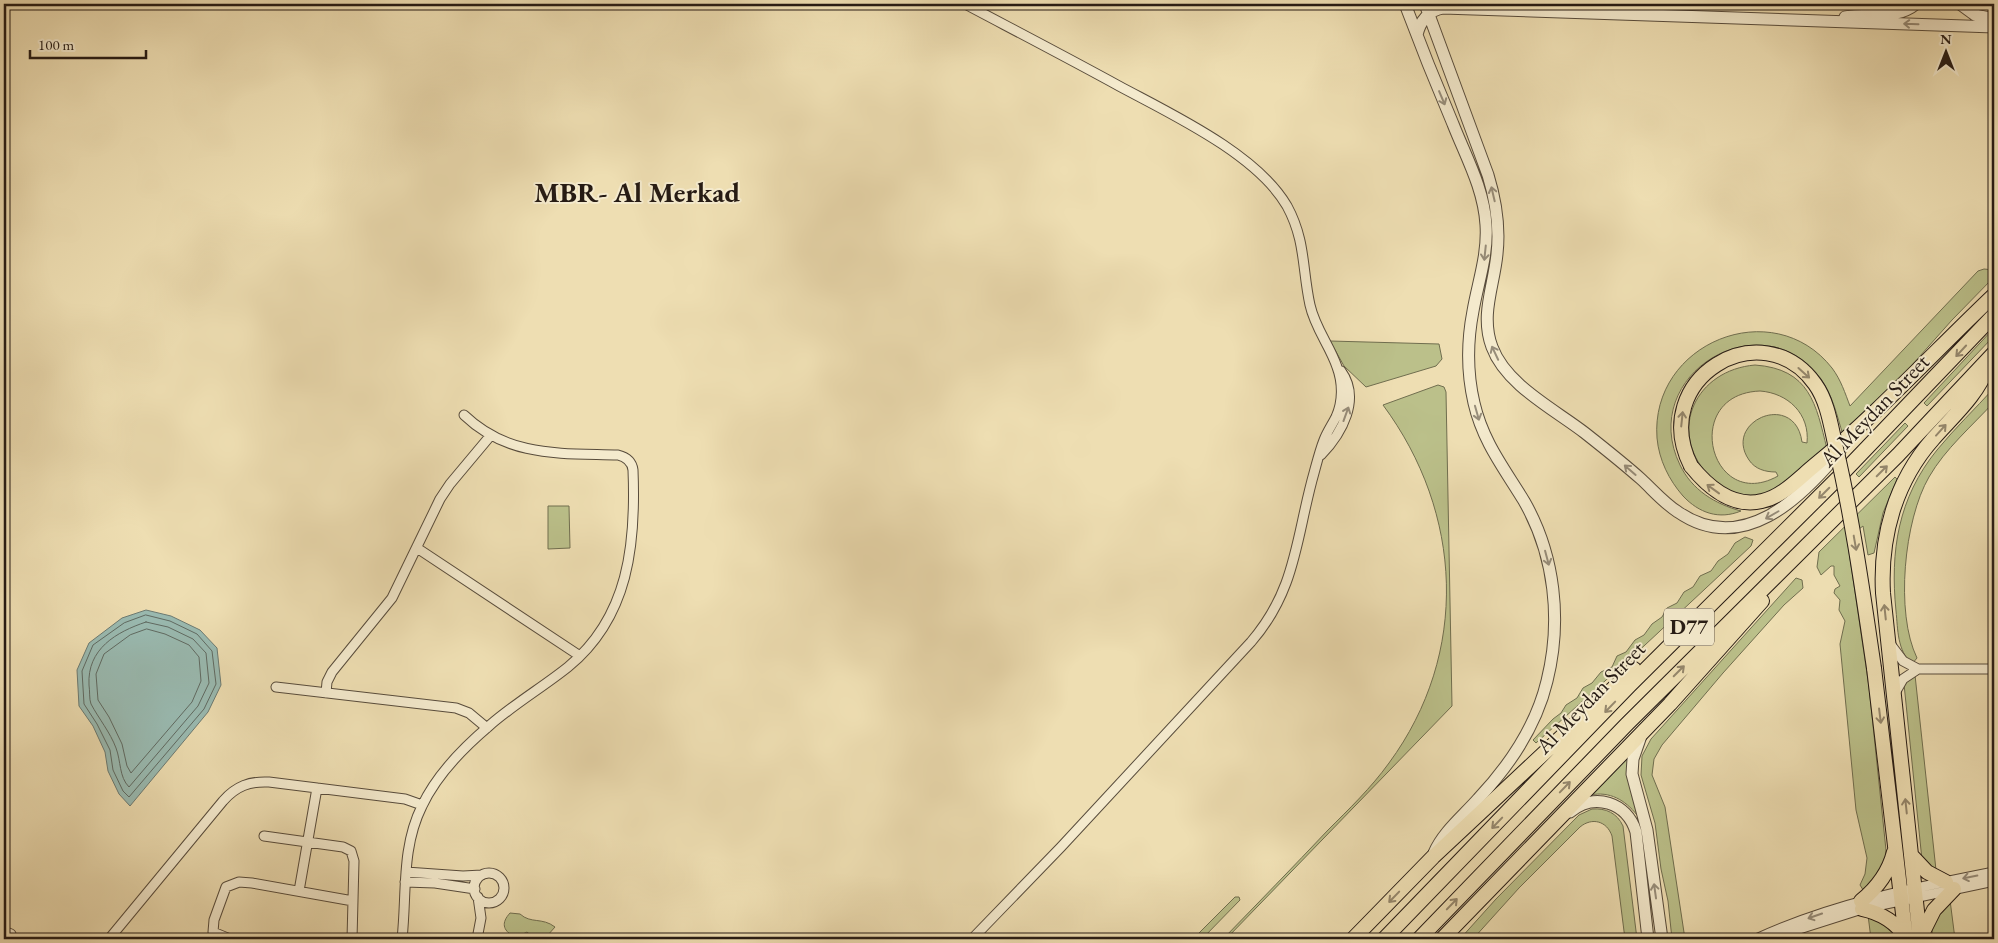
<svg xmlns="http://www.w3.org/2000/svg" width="1998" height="943" font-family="'EB Garamond',serif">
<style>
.green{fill:#bbc08a;stroke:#706e4f;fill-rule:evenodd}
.water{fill:#9abbb2;stroke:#6c7b73}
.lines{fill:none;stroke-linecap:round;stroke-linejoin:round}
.shore{stroke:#606b63;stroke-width:1}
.minor-casing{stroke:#584c3c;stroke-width:11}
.tertiary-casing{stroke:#584c3c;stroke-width:13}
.primary-casing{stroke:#261b14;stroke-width:16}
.minor{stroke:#f4eacd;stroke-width:9}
.tertiary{stroke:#f4eacd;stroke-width:11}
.primary{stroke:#eedeb2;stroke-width:14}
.primary-bridge-casing{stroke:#261b14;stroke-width:16;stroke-linecap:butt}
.primary-bridge{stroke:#eedeb2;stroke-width:14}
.oneway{stroke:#978d7a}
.oneway2{stroke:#94866b}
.labels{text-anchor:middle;stroke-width:4;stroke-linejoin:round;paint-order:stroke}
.shield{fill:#f4eacd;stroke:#64594c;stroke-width:1}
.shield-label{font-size:21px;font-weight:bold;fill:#261b14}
.street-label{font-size:22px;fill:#261b14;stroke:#f4eacd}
.district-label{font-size:28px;font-weight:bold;fill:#261b14;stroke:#f4eacd}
</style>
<rect width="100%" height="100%" fill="#eedeb2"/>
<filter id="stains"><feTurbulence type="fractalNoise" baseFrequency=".004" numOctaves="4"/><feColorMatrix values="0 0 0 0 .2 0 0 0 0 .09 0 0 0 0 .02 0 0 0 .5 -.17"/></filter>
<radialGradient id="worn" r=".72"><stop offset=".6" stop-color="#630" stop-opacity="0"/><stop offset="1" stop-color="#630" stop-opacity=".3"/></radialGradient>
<path class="green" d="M 1984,269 L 1994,270 L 1994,277 L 1952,320 L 1896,383 L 1843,435 C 1837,416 1833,396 1821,379 C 1763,299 1636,374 1680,465 C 1692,490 1715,504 1741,511 C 1719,520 1699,513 1683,496 C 1669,480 1659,460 1657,438 C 1650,343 1773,293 1832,368 C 1841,380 1845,393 1850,406 L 1978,271 Z
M 1994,328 L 1994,336 L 1927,406 L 1924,403 Z
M 1330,341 L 1439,344 L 1442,359 L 1436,366 L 1366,387 L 1344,366 Z
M 1755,365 C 1810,369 1816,404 1827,449 C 1814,459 1801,470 1789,480 C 1783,485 1777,491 1771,495 C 1766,497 1757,496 1752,496 C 1735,496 1719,488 1708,475 C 1667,430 1696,370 1755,365 ZM 1760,391 C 1788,393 1810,414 1807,443 L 1802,442 C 1795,390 1722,421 1749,460 C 1755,469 1765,472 1776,472 L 1778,476 C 1710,514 1680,394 1760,391 Z
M 1438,385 L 1444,387 L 1446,392 L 1452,706 L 1226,939 L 1223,939 C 1258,903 1293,867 1328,830 C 1349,809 1371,788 1389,763 C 1470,653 1463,513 1383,405 Z
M 1994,388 L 1994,402 C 1972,426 1945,449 1929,477 C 1904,520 1895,613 1917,658 L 1912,664 C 1897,650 1898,630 1896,611 C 1890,551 1898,498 1937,450 C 1955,428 1975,409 1994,388 Z
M 1905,423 L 1908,426 L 1859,477 L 1856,474 Z
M 1895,477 L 1897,479 L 1883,513 L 1874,553 L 1868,555 L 1863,526 L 1847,538 L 1869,687 L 1886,850 L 1885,863 L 1865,893 L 1860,885 L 1865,874 L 1867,858 L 1856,810 L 1840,644 L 1845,621 L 1839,610 L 1840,600 L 1834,593 L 1835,589 L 1840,586 L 1834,575 L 1834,566 L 1831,566 L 1821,575 L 1817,567 L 1819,552 Z
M 548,506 L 569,506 L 570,548 L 548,549 Z
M 1745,537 L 1753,540 L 1751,546 L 1645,645 L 1536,743 L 1533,740 L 1553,719 L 1561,713 L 1566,705 L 1577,698 L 1583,688 L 1592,683 L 1601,672 L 1612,667 L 1617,656 L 1626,652 L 1635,640 L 1644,635 L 1652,624 L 1662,617 L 1667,608 L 1677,603 L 1684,592 L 1693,587 L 1700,576 L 1711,571 L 1718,561 L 1728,554 L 1735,543 Z
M 1796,578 L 1802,580 L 1803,588 L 1784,605 L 1723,673 L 1662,745 L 1654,759 L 1652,775 L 1665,807 L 1685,939 L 1672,939 L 1668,901 L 1661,869 L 1655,823 L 1641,775 L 1642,756 L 1651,739 Z
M 1915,675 L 1936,870 L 1922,860 L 1904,684 Z
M 1629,753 L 1627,774 L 1637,815 C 1625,800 1610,791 1590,795 Z
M 1592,809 C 1606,808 1617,813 1623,826 L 1637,939 L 1625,939 L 1612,836 C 1607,821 1592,817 1580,827 L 1519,888 L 1473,939 L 1460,939 L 1496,899 L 1579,815 Z
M 1235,897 L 1239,897 L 1240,900 L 1202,939 L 1193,939 Z
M 1950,900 L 1955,939 L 1933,939 L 1931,923 Z
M 510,913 L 520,914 C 531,924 542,917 555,927 L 547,936 L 547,939 L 535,939 L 527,932 L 521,935 L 513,936 C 503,930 501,923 510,913 Z
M 1868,915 L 1894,929 L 1895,939 L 1871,939 Z"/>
<path class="water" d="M 146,610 L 171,616 L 200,630 L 217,648 L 221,685 L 208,712 L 130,806 L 119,794 L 108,771 L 105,752 L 93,726 L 79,706 L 77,670 L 89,643 L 122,618 Z"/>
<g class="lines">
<path class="shore" d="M 146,615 L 170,621 L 197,634 L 212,651 L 216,684 L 204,709 L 129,797 L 123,791 L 113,770 L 110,750 L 97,724 L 84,704 L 82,671 L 93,645 L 124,623 Z
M 146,622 L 168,627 L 193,639 L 206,653 L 209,683 L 198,706 L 129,787 C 119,777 121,761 116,748 C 110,732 99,719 91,704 C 89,699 90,691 89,685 C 87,649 116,632 146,622 Z
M 147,629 L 165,634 L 189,645 L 199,657 L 201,681 L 192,702 L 131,773 L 127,766 L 122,744 L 109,717 L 98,700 L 96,674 L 104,654 L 130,635 Z"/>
<g class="minor-casing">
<path id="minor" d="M 965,4 C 1016,31 1068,58 1119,86 C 1171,114 1257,154 1287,206 C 1306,241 1302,269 1310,305 C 1315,328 1330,346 1337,367 C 1343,383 1343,402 1336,417 C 1332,425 1327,432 1324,440 C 1320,450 1317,462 1314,473 C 1296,536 1297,589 1251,642 L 1061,847 L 972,939
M 1321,455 C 1342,433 1361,399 1341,371
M 417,548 L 580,656
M 1891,645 L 1903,661 L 1918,669 L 1994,669
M 276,687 L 456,708 L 469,713 L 487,728
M 326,693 L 327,682 L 332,672 L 392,598 L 440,499 L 450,484 L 491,435
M 1895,693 L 1903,679 L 1918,669
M 264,836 L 343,847 L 351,851 L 354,861 L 352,939
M 406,872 L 463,876 L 482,875
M474 888a15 15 0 1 1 30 0a15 15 0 1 1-30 0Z
M 405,882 L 435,883 L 475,889
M 299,891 L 317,788
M 4,931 L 11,934
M 1771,938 L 1862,909 L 1994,881
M 109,939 L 223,801 C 236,786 250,781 269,782 L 405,799 L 422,805
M 230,939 L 213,932 L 214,920 L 226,887 L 239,882 L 252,883 L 353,901
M 402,939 C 407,894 401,848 422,806 C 437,774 463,748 489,726 C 514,704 543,687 568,667 C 629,617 636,544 633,470 C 632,462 626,457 618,455 C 561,453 509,458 464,415
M 477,939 L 481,918 L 478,897
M 1756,939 C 1832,904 1913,888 1994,872"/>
</g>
<g class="tertiary-casing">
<path id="tertiary" d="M 1405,4 C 1420,44 1436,84 1453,124 C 1466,157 1484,189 1486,225 C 1488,255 1478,282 1473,311 C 1467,342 1467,373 1474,403 C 1483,442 1504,468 1524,501 C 1555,555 1562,621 1547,681 C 1536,727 1510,765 1478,799 C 1463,816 1443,832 1434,853
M 1425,4 L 1488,175 C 1496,201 1500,227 1497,254 C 1494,286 1480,315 1492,347 C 1506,385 1554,409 1585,433 C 1604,448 1623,463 1641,479 C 1653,490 1664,503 1678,512 C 1742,556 1801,499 1840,451
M 1960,4 L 1975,15 L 1994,19
M 1845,17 C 1869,12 1895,21 1916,4
M 1417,35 C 1420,21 1429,10 1443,8 L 1994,27
M 1641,736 L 1633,759 L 1632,774 L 1647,830 L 1662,939
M 1570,812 C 1594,792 1627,802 1636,832 L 1648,939"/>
</g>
<g class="primary-casing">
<path id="primary" d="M 1691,466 C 1708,487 1733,508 1762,501 C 1782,497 1799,478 1815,465 C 1878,413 1934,352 1994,295
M 1874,668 L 1906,939
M 1911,855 L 1927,872 L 1946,882
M 1861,901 C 1877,888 1889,872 1894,852
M 1862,909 C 1881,913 1896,922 1906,938
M 1921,936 L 1934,910 L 1954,889
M 1353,939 L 1433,857 L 1634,669
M 1384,939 L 1629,686 L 1837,479 L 1994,315
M 1419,939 L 1627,724 L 1898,455 L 1994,353
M 1442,939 L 1670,704 L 1762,601
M 1920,939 L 1883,593 C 1880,537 1895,482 1933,439 C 1953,416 1977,396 1988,366"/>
</g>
<use href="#minor" class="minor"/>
<use href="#tertiary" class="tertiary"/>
<use href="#primary" class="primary"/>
<g class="primary-bridge-casing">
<path id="primary-bridge" d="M 1691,466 C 1647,379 1762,310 1815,384 C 1828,402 1831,427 1836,448 C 1853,521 1863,594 1874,668"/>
</g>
<use href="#primary-bridge" class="primary-bridge"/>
</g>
<defs><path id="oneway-shaft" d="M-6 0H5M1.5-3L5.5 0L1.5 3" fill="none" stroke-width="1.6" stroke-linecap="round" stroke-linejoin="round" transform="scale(1.25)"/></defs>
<g class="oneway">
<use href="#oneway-shaft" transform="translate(1911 24) rotate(-178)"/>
<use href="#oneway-shaft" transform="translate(1442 98) rotate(67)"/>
<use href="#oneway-shaft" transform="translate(1493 194) rotate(-103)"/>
<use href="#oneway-shaft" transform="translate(1485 253) rotate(96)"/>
<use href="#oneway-shaft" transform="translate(1495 353) rotate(-115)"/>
<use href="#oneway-shaft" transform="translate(1477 413) rotate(74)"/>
<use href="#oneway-shaft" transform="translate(1346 414) rotate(-70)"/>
<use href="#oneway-shaft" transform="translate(1630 470) rotate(-139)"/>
<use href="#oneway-shaft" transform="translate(1772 515) rotate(150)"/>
<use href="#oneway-shaft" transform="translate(1547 558) rotate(75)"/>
<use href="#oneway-shaft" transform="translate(1970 877) rotate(169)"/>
<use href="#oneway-shaft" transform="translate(1655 891) rotate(-98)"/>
<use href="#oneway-shaft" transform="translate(1815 916) rotate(161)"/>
</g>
<g class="oneway2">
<use href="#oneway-shaft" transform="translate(1961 351) rotate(133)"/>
<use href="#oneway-shaft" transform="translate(1804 373) rotate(42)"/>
<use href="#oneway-shaft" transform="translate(1682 419) rotate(-84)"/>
<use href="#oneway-shaft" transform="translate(1941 430) rotate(-48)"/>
<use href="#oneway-shaft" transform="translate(1882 471) rotate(-45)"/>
<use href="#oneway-shaft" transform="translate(1713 489) rotate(-144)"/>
<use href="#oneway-shaft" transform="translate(1824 493) rotate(135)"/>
<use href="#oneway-shaft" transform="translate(1855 543) rotate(80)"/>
<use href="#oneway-shaft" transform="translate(1885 612) rotate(-96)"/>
<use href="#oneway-shaft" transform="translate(1679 671) rotate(-45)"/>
<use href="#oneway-shaft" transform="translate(1610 707) rotate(134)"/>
<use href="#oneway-shaft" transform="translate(1880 716) rotate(83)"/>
<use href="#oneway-shaft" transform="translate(1565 787) rotate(-46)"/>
<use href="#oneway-shaft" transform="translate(1906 806) rotate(-96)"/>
<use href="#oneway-shaft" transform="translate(1497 823) rotate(134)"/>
<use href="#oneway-shaft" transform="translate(1394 897) rotate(134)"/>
<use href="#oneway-shaft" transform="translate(1452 904) rotate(-46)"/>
</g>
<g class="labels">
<rect class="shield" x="1664" y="608.5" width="50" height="37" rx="4"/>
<g class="shield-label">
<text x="1689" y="634">D77</text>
</g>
<g class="street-label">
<text transform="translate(1874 410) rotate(-46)" y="8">Al Meydan Street</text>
<text transform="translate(1590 697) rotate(-46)" y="8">Al Meydan Street</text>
</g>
<g class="district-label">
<text x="637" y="202">MBR- Al Merkad</text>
</g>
</g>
<rect width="1998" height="943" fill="none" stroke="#eedeb2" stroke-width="20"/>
<rect x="5" y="5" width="1988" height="933" fill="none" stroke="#261b14" stroke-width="2.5"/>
<rect x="10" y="10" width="1978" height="923" fill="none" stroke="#261b14"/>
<g transform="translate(1946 52)" stroke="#f4eacd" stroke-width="4" paint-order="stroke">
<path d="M0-4L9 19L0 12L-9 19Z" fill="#261b14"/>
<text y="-8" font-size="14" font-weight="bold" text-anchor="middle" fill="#261b14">N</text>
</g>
<path d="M30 50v8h116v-8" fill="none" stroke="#261b14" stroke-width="2.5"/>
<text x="38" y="50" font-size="15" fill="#261b14" stroke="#f4eacd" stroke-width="4" paint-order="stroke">100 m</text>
<rect width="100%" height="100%" filter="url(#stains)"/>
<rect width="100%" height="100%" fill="url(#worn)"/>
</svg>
